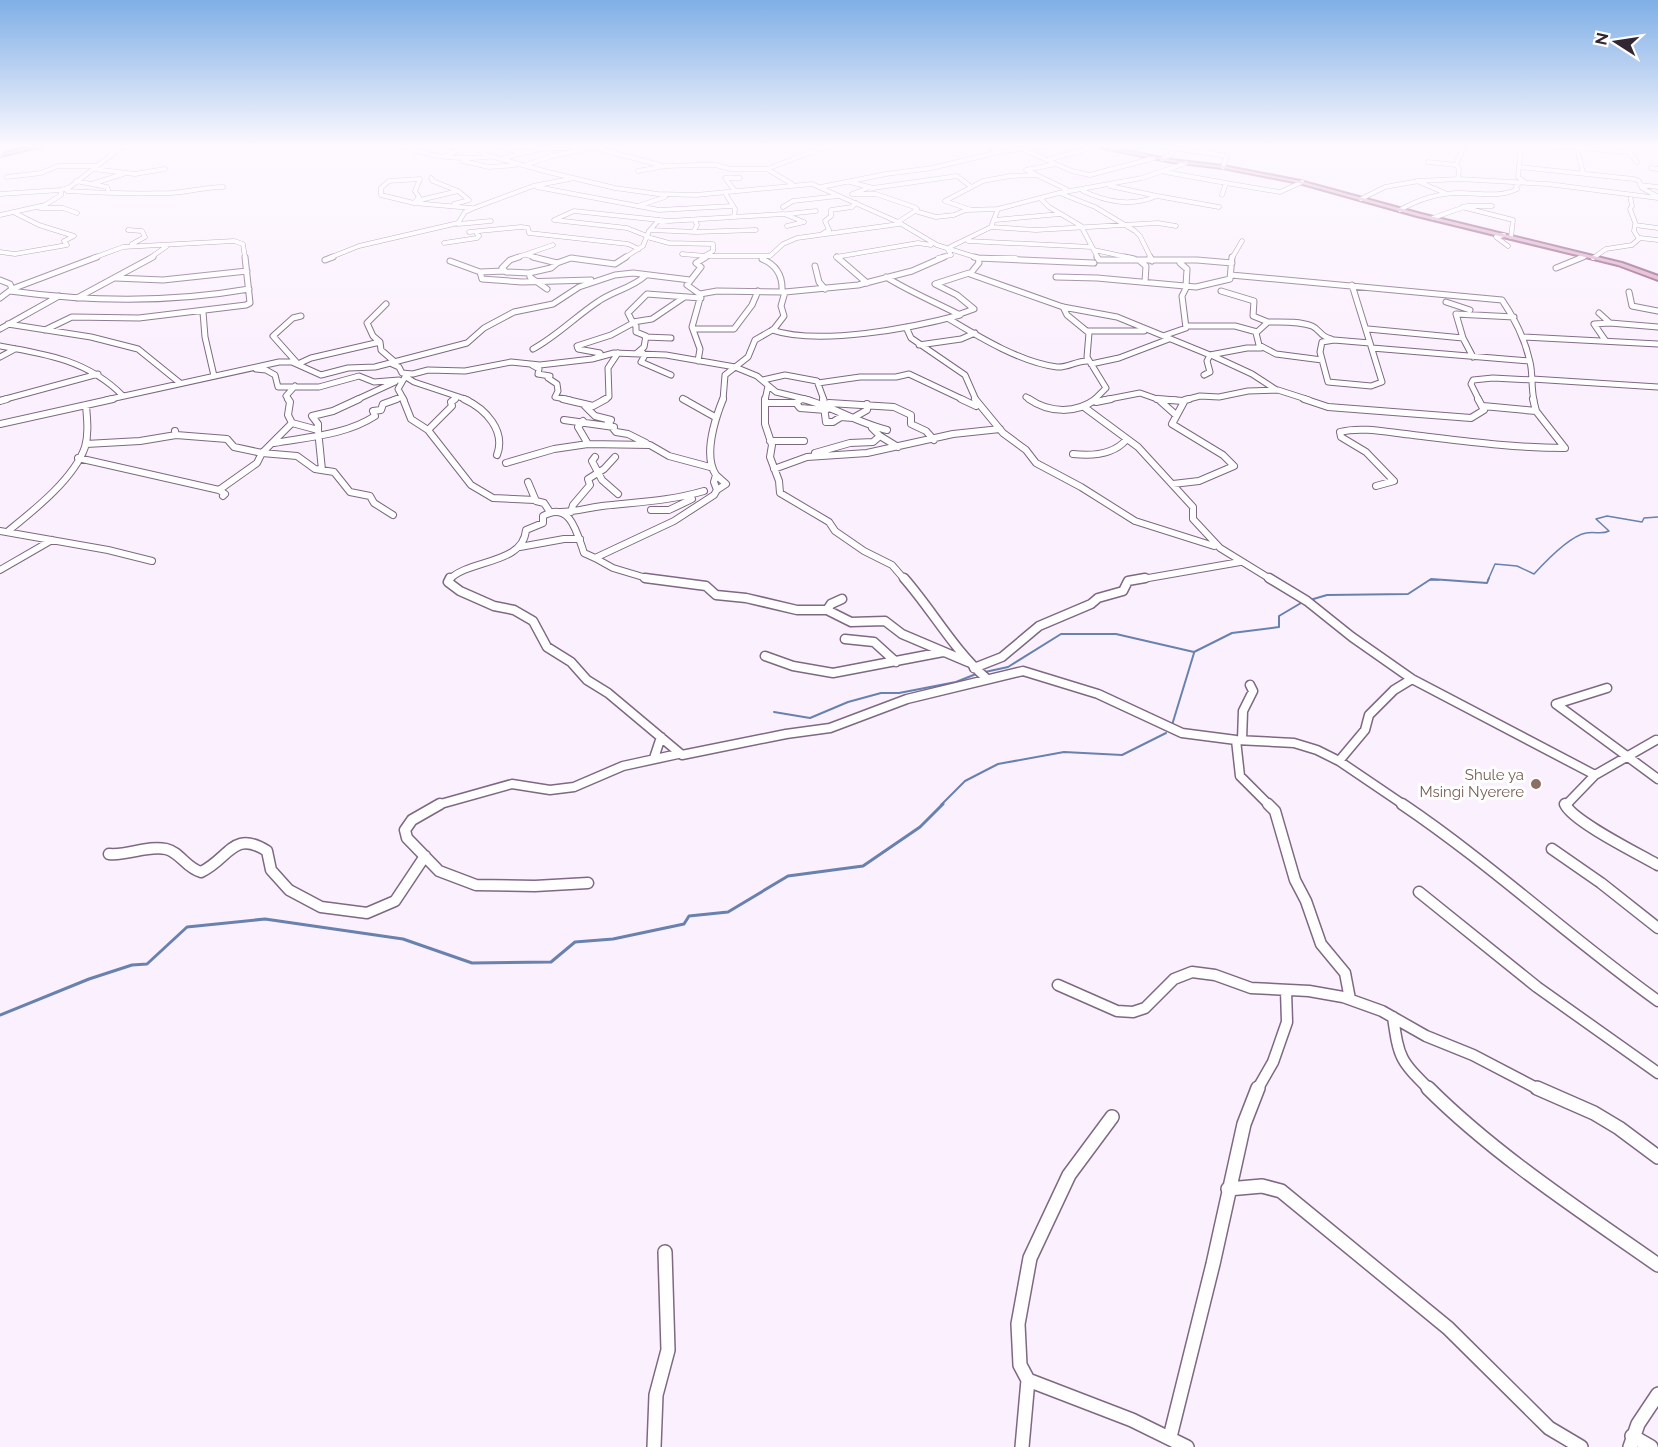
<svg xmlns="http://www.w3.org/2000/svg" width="1658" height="1447" font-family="Raleway,sans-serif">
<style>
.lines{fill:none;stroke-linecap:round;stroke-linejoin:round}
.stream-far2{stroke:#6981ae;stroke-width:1.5}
.stream-far1{stroke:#6981ae;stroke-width:2}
.stream{stroke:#6981ae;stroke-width:3}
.minor-far5-casing{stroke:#7e6883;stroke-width:5}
.minor-far4-casing{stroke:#7e6883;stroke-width:7}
.minor-far3-casing{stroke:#7e6883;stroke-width:8}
.minor-far2-casing{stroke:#7e6883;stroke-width:11}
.minor-far1-casing{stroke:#7e6883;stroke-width:13}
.minor-casing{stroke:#7e6883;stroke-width:16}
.major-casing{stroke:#8f547a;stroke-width:4}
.minor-far5{stroke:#fff;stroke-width:4}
.minor-far4{stroke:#fff;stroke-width:5}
.minor-far3{stroke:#fff;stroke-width:6}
.minor-far2{stroke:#fff;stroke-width:8}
.minor-far1{stroke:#fff;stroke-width:10}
.minor{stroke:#fff;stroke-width:13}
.major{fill:#daa7c7;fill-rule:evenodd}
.education-dot{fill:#8d6e63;stroke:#fff;stroke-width:2}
.labels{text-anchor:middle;stroke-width:6;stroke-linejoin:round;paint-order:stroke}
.education-label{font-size:15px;fill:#785e54;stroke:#fff;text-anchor:end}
</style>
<rect width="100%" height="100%" fill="#fbf1fe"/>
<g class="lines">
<path class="stream-far2" d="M 1430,580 L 1439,580
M 1488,580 L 1495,564 L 1517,566 L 1534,574 C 1545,562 1570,536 1586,533 C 1595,531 1601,535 1609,531 L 1596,519 L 1607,516 L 1642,522 L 1644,518 L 1658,517"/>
<path class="stream-far1" d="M 1310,600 L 1327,595 L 1408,594 L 1431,579 L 1487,583 L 1489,578
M 985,672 L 1008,667 L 1061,634 L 1116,634 L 1194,652 L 1232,633 L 1279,627 L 1279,616 L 1301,603
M 774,712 L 810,718 L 848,702 L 881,693 L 899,693 L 956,682 L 976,674
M 1172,725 L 1194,653
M 941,805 L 965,781 L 998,764 L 1064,752 L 1122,755 L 1166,733"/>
<path class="stream" d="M 0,1015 L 89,979 L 132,965 L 147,964 L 187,927 L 265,919 L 403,939 L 472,963 L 551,962 L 575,942 L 613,939 L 684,924 L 689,916 L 728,912 L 788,876 L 863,866 L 920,827 L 943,804"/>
<g class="minor-far5-casing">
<path id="minor-far5" d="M 399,145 C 431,157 454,160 488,157
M 476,145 L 477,149 L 487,155 L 544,171 L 615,188 L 658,194 L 696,195 L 812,184 L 898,222 L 937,245 L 978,258
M 993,145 L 991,147 L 1002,151
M 1153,145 L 1227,156 L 1223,167
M 1521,145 L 1518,177 L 1526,183
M 1544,145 L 1630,152 L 1629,145
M 1645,145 L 1658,146
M 499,147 L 523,153 L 504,158
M 595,148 L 660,165
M 1577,148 L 1583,173
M 1112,149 L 1125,145
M 1024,150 L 1072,171 L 1090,175 L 1154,158
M 523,153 L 541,149 L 579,147
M 1207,153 L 1203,150 L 1214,145
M 1630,153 L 1637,162
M 1,155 L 2,145
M 444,157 L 461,149 L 447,145
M 1162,159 L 1172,154 L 1174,149
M 1047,160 L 1098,146
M 463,161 L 489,167 L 515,165
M 1428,162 L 1456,165
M 1056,164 L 1026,170 L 1066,189 L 1063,192
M 526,165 L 552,156 L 606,145
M 1519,167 L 1634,179 L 1639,181 L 1642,188 L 1657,196
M 1651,168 L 1658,169
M 93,169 L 135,174 L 165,169
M 767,169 L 830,145
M 638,171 L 665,166 L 699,165 L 715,165 L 731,169 L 767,169 L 792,184
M 1165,172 L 1226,183 L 1222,195
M 7,177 L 41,173 L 58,166 L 96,166
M 420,179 L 415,191 L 419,197 L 414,203 L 381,195 L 381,188 L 389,181 Z
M 1458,179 L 1459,169 L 1456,164 L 1464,147
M 76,181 L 107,187 L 108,190
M 1417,181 L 1445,193
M 850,182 L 873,188 L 957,176 L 970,186
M 1226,183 L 1280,192 L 1302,182
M 92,184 L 126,173
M 1640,185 L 1658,187
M 537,187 L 659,210 L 732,206
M 821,187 L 886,174 L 932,168 L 1003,151 L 1056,145
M 868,188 L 852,194 L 876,194 L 914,207 L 917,209 L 915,211
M 67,191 C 102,193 137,194 171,193 C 189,192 205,187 223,187
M 735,191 L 725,178 L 740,178
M 1083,191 C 1107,202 1131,207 1157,196 L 1110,186
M 0,194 L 61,190
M 1062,194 L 1095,207 L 1135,231 L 1140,236 L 1151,258
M 1630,195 L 1632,206 L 1630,209 L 1636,225
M 1157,196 L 1219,207
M 1041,199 L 1049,207 L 1081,226 L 1098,258
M 1361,199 L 1385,187 L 1419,181 L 1459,179 L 1548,184 L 1658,198
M 416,201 L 458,191 L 433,181 L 431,178
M 414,203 L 471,208
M 454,204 L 469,200 L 458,191
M 638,206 L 665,197
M 783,207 L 793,201 L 838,196
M 1462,207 L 1513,220 L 1511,237
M 40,208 L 63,208 L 77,213
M 971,210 L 945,201 L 983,181 L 1010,176 L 1035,175
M 1400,210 C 1419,199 1438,193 1460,193 C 1480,193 1499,198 1517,189 L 1516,186 L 1521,182
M 787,214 L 816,211
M 0,215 L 45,205 L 61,195 L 61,190 L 70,187 L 124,145
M 732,217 L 784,214 L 804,222 L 787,226
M 1433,218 L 1467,206 L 1492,206
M 695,220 L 697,225 L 694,231 L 696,232 L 756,230
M 995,220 L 1060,214
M 898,222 L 915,211 L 936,217 L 954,215 L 966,210 L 998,209
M 458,224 L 491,221
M 991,227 L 1036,230 L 1158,223 L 1176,226
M 128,230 L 142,231 L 145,237 L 132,244
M 650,230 L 697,232
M 469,232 L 521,227 L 528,228 L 529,233 L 628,244 L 639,249
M 822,234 L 829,230 L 825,221 L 831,216 L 831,210 L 852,207 L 856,203
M 1504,235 L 1496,237 L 1508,246
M 647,236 L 627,228 L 554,220 L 574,211 L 669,221 L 734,217 L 735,209 L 725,193
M 647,237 L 669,243 L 713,244 L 713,251 L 706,255
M 1639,239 L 1634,231 L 1635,225 L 1658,228
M 968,241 L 1092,247
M 444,243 L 477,238 L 479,236 L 477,234
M 1094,250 L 1131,258
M 0,252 L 15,254 L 67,245 L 64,241 L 74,236 L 39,225 L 13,212
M 682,254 L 706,256
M 526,255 L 539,258
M 93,258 L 123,247 L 234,241 L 243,244 L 245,258
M 150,258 L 167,246
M 329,258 L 359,246 L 458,223 L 465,212 L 474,208 L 533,186 L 570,179
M 515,258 L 553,245
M 570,258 L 573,258
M 624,258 L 643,246 L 649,231 L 659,220
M 703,258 L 707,256 L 770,256 L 783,244 L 797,238 L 899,224
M 838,258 L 836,257 L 918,243 L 931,245
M 938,258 L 951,255 L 948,250 L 950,247 L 991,227 L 998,209 L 1059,193 L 1142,178 L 1186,163
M 978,258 L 1016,258
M 1232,258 L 1242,241
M 1579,258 L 1585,256
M 1593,258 L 1606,249 L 1632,245 L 1640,238 L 1658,240"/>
</g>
<g class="minor-far4-casing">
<path id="minor-far4" d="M 519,257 L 510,260 L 502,268 L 506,272 L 529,273 L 530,277 L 547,289
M 533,257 L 557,263 L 571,258 L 615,264 L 626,257
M 837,257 L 867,283
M 974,257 L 978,258 L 979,263 L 970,274 L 1063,307 L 1117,317 L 1210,355
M 1097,257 L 1099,260 L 1197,260 L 1232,263
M 1124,257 L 1134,259
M 1150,257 L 1152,261
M 978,258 L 1094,263
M 762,259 C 777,265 783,276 782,292
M 325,260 L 333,257
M 450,261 L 480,272 L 482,279 L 522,282 L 591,280
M 1140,261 L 1146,266 L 1145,282
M 1180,263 L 1187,269 L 1186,286
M 815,266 L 819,282 L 825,289
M 1556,268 L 1583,257
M 480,272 L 504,271
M 529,273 L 551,268 L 557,263
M 1231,275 L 1502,300 C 1515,319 1525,339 1530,362 C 1533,374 1531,388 1534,400
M 1056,277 L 1097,278 L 1196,287 L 1230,279 L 1232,257
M 115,278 L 163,280 L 247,271
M 0,280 L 10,284 L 12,289 L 0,298
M 1352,285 L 1370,343
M 12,289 L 97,257
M 10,291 C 91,302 169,303 249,289
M 1221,291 L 1254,301 L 1253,316 L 1268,322
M 1629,292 L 1632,306 L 1658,311
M 700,294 L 717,291 L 785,292
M 77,298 L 153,257
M 1446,302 L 1470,310
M 386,304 L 367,323 L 373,336 L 380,342 L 381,350 L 396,363
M 1063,307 L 1067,315 L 1089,333 L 1087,357 L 1106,388 L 1094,400
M 203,312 L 205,337 L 214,376
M 1599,313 L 1610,323 L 1658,327
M 960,314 L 974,309 L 957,295 L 935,284 L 969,273
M 301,316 L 293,318 L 273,336 L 298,364 L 311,358 L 380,342
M 949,319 C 979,337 1022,363 1057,367 C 1068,368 1077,360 1089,361
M 633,322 L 652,319 L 683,298
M 633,323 L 636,326 L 636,332 L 646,336 L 644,347 L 637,353
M 8,324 L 91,337 L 138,349 L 180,383
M 1187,326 L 1235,326 L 1257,332
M 906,327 L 911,338 L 965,375 L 976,400
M 0,329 L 59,296
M 693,329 L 734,329 L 752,305 L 758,291
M 1368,329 L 1463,338
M 45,330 L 72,317 L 139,318 L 246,305 L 250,303 L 245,257
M 772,330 C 819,346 912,328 960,315 C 935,302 910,292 886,277
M 1088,331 L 1144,331
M 1163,336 L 1186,328 L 1182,296 L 1187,286
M 645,337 L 671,338
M 1523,337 L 1658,344
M 1334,340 L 1370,343 L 1382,382 L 1371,386 L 1328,382 L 1320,352 L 1322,342 Z
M 1605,340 L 1594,324 L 1610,323
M 919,345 L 961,339 L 975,333
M 0,346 C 47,354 89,361 123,396
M 1372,348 L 1529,361
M 533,349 C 557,336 576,316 599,301 C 613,291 632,288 645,276
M 643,353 L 644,357 L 641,362 L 671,375
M 1211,355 L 1252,374 L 1275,389
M 0,357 L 15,349
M 597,357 L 600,353 L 578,349 L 577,346 L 611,335 L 633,323 L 628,313 L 647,294 L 701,298
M 1473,357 L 1463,338 L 1456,314 L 1514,317
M 1322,360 L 1276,354 L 1259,345 L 1256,333 L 1268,322 C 1282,322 1299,321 1312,326 C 1321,330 1319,336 1331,339
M 698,361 L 700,349 L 692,327 L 701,295 L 687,285 L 701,267 L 696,263 L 706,257
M 390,363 L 399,367 L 402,373 L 413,374 L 428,370 L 465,371 L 511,362 L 540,365 L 592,359 L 614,353 L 666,355 L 735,367 L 757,376 L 776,392 L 809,400
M 1091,364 L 1119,358 L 1169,339
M 532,365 L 539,369 L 538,374 L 550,376 L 548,378 L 557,384 L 558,391 L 555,397 L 570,400
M 256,369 L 266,370 L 275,375 L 278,387 L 319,387 L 359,376 L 374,382 L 399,380
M 1204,375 L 1210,372 L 1207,361 L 1210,355 L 1247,348 L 1261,348
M 406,377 L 414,382 L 468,400
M 1532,379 L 1658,387
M 763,380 L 785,375 L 817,381 L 824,400
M 818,383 L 860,377 L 896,377 L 909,374 L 964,400
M 1026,397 L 1031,400
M 683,399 L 686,400
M 2,400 L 98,374
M 106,400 L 279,362 L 292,362 L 321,375 L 348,368 L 375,367 L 467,343 L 484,328 L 514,312 L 553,304 L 579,287 L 615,275 L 633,273 L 690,280
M 289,400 L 286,396 L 295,386
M 356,400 L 395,382
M 393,400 L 402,397
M 404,400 L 398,389 L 405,377
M 453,400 L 457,397
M 603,400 L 609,397 L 608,368 L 618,353
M 723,400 L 725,375 L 748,357 L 755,340 L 774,329 L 784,316 L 781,306 L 785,292 L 858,285 L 912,271 L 944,257
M 765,400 L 768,386
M 1104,400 L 1140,393 L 1157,399 L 1176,400
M 1185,400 L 1200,396 L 1219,397 L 1248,391 L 1278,390 L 1309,400
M 1479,400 L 1471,384 L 1473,380 L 1493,378 L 1532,380"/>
</g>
<g class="minor-far3-casing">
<path id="minor-far3" d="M 403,399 L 411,419 L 428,430
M 455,399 L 451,402 L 452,406 L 428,430 L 471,485 L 493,498 L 535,500
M 464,399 C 486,409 506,431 497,455
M 563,399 L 593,406 L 606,399
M 683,399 L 715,417
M 765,399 L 765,424 L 772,445 L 770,457 L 779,481 L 780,493 L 829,522 L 835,531 L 864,551 L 892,565 L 905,580
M 803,399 C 832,406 858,423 887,430
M 823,399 L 826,422 L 833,422 L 841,417 L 853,418 L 867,410 L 867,404
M 961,399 L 976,406
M 975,399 L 1003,433 L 1026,450 L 1036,463 L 1081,487 L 1135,521 L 1214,546
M 1029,399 C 1049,413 1076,414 1096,399
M 1157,399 L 1183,401
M 1158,399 L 1176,415
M 1304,399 L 1328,407 L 1471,418 L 1484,410 L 1478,399
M 0,401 L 7,399
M 1096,402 L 1111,399
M 765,403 L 796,403 L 800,400
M 796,403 L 800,408 L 826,410
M 829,403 L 894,407 L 911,415 L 911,424 L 926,431 L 934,440
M 585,406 L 595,416 L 611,420 L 608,422 L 616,432 L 628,434 L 646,443
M 1483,406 L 1536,411
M 1084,407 L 1138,447 L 1193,507 L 1193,519 L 1220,548 L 1272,580
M 564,420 L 614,427
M 583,421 L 578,427 L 588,444 L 650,445 L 669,456 L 710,467
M 292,423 L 318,430 L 322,470
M 0,424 L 113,399
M 318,430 L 318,424 L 312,416 L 333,411 L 359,399
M 175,431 L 176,435 L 227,439 L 234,447 L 262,453 L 257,463 L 219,490 L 225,494 L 223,496
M 880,436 L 898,447
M 770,441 L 804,441
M 274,443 C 308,437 346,435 375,416 L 373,411 L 381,410 L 383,404 L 397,399
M 86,444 L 140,441 L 176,435
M 262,453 L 297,456 L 315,469 L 334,472 L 350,492 L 370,496 L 374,503 L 393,515
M 262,453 L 292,423 L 288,415 L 290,402 L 288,399
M 815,453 L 850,443 L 873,442 L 880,436 L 872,428
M 1073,454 C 1091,456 1113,455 1126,440
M 595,457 L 592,461 L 602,480 L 618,494
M 78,458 L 219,490
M 506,463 L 554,449 L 588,444
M 774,469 L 807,457 L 867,453 L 953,434 L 1000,429
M 716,475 L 726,484 L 717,490
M 528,482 L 536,501 L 544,503 L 550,512
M 1173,484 L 1199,481 L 1234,466 L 1223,455 L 1172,424 L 1185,400 L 1189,399
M 1376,486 L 1394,481 L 1366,452 L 1341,437 L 1340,432 C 1362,426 1391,433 1413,435 C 1464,441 1514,448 1565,448 L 1536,411 L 1533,399
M 651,510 L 669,510 L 692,499
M 560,512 C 575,512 587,508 602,506 C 637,502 670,501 704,491
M 571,512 L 573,505 L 590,485 L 588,479 L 604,469 L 615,457
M 0,531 L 108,550 L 152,561
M 7,532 C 33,511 74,479 85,447 C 89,433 87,419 86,405
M 520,547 L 564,539 L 580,539
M 595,558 L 613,568 L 653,580
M 0,570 L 52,540
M 449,580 C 468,559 523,565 526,530 L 543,523 L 543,516 C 570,500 577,533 584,553 L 595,558 L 674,521 L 714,495 L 717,490 L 714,482 L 716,475 C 703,456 715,419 723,399
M 1137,580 L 1240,562"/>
</g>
<g class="minor-far2-casing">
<path id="minor-far2" d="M 450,578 L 448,582 L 460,591 L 494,606 L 514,610 L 533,621 L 547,647 L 571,662 L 587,680 L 608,693 L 682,755 L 786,734 L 830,728 L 907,699 L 1023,671 L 1098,694 L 1182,733 L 1236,740 L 1294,743 L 1317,750 L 1339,761 L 1404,805
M 645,578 L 706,586 L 716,595 L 746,598 L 797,610 L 827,610 L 851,622 L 885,621 L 902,634 L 968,662
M 904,578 C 933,611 953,649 986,678
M 1269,578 L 1307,601 L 1352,637 L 1412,679 L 1595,775
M 827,610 L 831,604 L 842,599
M 845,639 L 874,642 L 896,662
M 765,656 L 793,666 L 833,673 L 943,652
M 974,668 L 1002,657 L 1039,626 L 1091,604 L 1098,598 L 1123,591 L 1128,581 L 1145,578
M 1607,688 L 1556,704 L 1658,779
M 1236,740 L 1240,776 L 1269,805
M 1242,740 L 1243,711 L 1253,691 L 1250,685
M 654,758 L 661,737
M 1339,761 L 1365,730 L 1369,715 L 1394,690 L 1412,679
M 437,805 L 512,784 L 550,790 L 574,787 L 623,766 L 678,754
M 1566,805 L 1595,775 L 1656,740"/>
</g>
<g class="minor-far1-casing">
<path id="minor-far1" d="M 440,804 L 412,820 L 405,830 L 407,838 L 439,871 L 476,885 L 535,886 L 588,883
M 1268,804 L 1275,811 L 1295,880 L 1306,901 L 1321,944 L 1345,973 L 1350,999
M 1402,804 C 1491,864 1570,938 1658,1001
M 1565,804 C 1572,821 1639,854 1658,865
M 1552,849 L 1601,883 L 1658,928
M 109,854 C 128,856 147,845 166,849 C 180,852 186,868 201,872 C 229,859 233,829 267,851 L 271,870 L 289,890 L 321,907 L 367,913 L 395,901 L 425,856
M 1419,892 L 1537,987 L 1658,1073
M 1058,985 L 1117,1011 L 1133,1012 L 1145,1008 L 1174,979 L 1192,972 L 1215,975 L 1251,988 L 1309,991 L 1343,997 L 1382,1011 L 1426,1036 L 1473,1055 L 1540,1090
M 1393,1017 C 1399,1059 1400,1060 1430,1090
M 1257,1090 L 1273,1062 L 1287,1022 L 1286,990"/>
</g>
<g class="minor-casing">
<path id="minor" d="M 1428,1088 C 1495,1155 1581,1211 1658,1265
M 1537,1088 L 1594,1113 L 1619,1128 L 1658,1157
M 1228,1189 L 1262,1186 L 1281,1191 L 1448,1328 L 1549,1428 L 1581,1447
M 1028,1380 L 1132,1420 L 1187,1447
M 1632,1436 L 1651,1447
M 1170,1437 L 1213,1264 L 1244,1124 L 1258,1088
M 654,1447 L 656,1395 L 668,1350 L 665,1252
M 1022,1447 L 1028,1380 L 1020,1365 L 1018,1324 L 1030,1258 L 1069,1175 L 1112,1117
M 1630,1447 L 1638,1424 L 1658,1394"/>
</g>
<g class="major-casing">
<path id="major" d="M 39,145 L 46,145 L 0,156 L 0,154 Z
M 1088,145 L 1095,145 L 1172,160 L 1223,166 L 1300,181 L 1421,214 L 1622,263 L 1658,276 L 1658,280 L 1618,265 L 1417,216 L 1299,183 L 1223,168 L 1172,162 Z"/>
</g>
<use href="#minor-far5" class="minor-far5"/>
<use href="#minor-far4" class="minor-far4"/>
<use href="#minor-far3" class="minor-far3"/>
<use href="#minor-far2" class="minor-far2"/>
<use href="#minor-far1" class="minor-far1"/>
<use href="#minor" class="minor"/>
<use href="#major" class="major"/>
</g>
<linearGradient id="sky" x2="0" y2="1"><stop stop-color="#7fafe6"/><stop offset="0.42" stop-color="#fdf9ff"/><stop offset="1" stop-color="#fdf9ff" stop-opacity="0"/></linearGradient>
<rect width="1658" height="347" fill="url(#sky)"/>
<circle class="education-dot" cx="1536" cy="784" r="6"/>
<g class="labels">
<g class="education-label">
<text x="1524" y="780">Shule ya<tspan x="1524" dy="17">Msingi Nyerere</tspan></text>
</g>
</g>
<g transform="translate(1616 42) rotate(282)" stroke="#ffffff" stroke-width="4.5" paint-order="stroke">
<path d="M0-4.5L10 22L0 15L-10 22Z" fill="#302732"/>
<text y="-9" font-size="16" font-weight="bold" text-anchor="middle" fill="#302732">N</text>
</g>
</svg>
